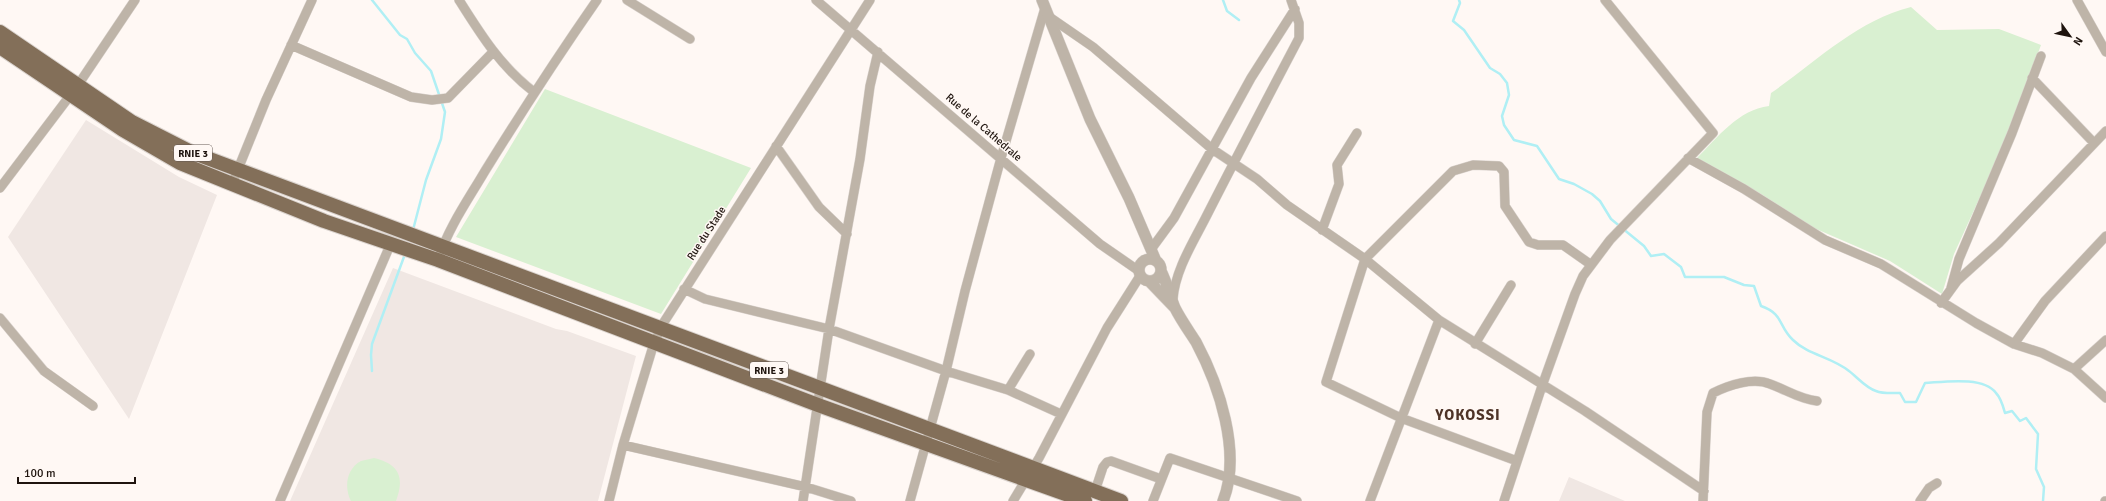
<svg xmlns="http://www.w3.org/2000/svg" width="2106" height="501" font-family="Signika,sans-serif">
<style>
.built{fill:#f0e7e3}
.green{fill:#d9f0d1}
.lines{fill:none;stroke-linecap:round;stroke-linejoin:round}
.stream{stroke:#b0eff4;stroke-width:2.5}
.minor-casing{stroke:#dbd4cf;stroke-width:10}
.tertiary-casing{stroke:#dbd4cf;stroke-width:12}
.trunk-casing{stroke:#dbd4cf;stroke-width:16}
.minor{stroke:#beb4a8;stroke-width:9}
.tertiary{stroke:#beb4a8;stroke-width:11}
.trunk{stroke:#836f59;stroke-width:14}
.labels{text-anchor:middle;stroke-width:3;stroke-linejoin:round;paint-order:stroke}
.shield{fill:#fff8f4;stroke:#625853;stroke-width:1}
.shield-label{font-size:10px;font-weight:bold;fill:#1f140e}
.street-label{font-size:11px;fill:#1f140e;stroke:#fff8f4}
.district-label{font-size:15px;font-weight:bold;letter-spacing:1px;fill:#4e3327;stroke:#fff8f4}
</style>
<rect width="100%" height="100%" fill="#fff8f4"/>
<path class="built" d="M 86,120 L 179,177 L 217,195 L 129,419 L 8,237 Z
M 393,268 L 556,329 L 567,331 L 636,356 L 598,501 L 290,501 Z
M 1569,477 L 1625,501 L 1559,501 Z"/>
<path class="green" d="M 1911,7 L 1937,30 L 1999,29 L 2041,45 L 2007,138 L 1954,254 L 1942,294 L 1890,261 L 1814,228 L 1761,194 L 1697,158 C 1718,137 1738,110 1769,106 L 1771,93 C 1816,62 1856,21 1911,7 Z
M 545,89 L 751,168 L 661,314 L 456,237 Z
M 374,458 C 399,464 405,477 396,501 L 351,501 C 344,488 346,469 361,461 C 365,460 370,459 374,458 Z"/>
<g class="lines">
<path class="stream" d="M 372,0 L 400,35 L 407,39 L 415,53 L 431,71 L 445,112 L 441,139 L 426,180 L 413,230
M 1223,0 L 1227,11 L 1239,20
M 1459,0 L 1460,3 L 1453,21 L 1464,30 L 1490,68 L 1500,74 L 1507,83 L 1509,95 L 1502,116 L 1504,125 L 1514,140 L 1537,146 L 1559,179 L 1574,184 L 1592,194 L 1600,201 L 1611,219 L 1644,246 L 1651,256 L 1664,254 L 1681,267 L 1685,277 L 1724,277 L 1744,285 L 1754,286 L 1761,306 C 1784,314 1778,326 1793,340 C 1808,355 1832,357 1849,371 C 1857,377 1866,388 1876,391 C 1883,394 1893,393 1900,393 L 1905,402 L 1916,402 L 1925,383 C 1944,382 1983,376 1996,393 C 2001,398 2003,406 2005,413 L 2012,411 L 2020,421 L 2026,418 L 2038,434 L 2036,469 L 2044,487 L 2043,501
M 372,371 L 371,355 L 372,344 L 405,254"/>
<g class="minor-casing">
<path id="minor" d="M 459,0 C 481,35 501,67 534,92
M 627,0 L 690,39
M 816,0 L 1100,244 L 1139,271
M 2077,0 L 2106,52
M 1048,16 L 1093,47 L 1212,149 L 1257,179 L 1287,205 L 1365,259 L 1439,320 L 1585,411 L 1704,491
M 291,45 L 411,97 L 432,100 L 448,98 L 493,52
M 2032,78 L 2094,143
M 776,146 L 819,207 L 847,234
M 1688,158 L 1744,189 L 1825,240 L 1881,264 L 1976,323 L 2014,344 L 2042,353 L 2074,369 L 2106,398
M 232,184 L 266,100 L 312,0
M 0,188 L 78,85 L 135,0
M 1322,230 L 1339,184 L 1337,165 L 1357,133
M 1152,248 L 1174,218 L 1251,78 L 1295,9
M 438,260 C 448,228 468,200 485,171 C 521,113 558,56 597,0
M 1951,288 L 1959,259 L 2012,133 L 2041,56
M 684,289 L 705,299 L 829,329 L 946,371 L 1008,390 L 1061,414
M 1173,299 C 1175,270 1194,241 1207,215 C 1237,156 1268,97 1299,38 L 1299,23 L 1291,0
M 1941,303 L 1957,281 L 1999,243 L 2106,131
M 0,318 L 44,371 L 93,406
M 1475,344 L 1511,285
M 2014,344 L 2045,301 L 2106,236
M 2074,369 L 2106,340
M 1008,390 L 1030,354
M 623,445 L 806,487 L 851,501
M 1517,461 L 1401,418 L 1326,382 L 1365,259 L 1453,171 L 1473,165 L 1499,166 L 1504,172 L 1505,206 L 1529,242 L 1538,245 L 1563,245 L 1590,264
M 1095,491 L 1103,467 L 1107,462 L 1111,461 L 1161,479
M 280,501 L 391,243
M 609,501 L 623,445 L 654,343 L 664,322 L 870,0
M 803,501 L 829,329 L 860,159 L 870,86 L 878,52
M 910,501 L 946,371 L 965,291 L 1001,158 L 1045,8
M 1013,501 L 1039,458 L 1107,328 L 1140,276
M 1153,501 L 1170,458 L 1297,501
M 1370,501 L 1439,320
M 1504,501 L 1542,386 L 1575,294 L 1583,276 L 1610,240 L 1713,133 L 1605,0
M 1703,501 L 1707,412 L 1713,393 C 1729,385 1753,377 1770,384 C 1787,390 1799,399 1817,401
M 1920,501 L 1929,488 L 1937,483
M 2105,501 L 2106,501"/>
</g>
<g class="tertiary-casing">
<path id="tertiary" d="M 1042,0 L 1090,119 L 1129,198 L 1156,261
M1139 270a11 11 0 1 1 22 0a11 11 0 1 1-22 0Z
M 1161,271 C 1167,283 1170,296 1175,308 C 1181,320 1189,331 1196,342 C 1219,385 1242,453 1223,501
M 1149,281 L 1175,308"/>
</g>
<g class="trunk-casing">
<path id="trunk" d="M 0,32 L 132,122 L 191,152 L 1121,501
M 0,47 L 123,130 L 180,163 L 324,221 L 438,260 L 818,405 L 1085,501"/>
</g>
<use href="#minor" class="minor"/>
<use href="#tertiary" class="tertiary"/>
<use href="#trunk" class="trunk"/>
</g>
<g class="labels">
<g class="shield">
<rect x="174" y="145" width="38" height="16" rx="3"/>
<rect x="750" y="362" width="38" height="16" rx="3"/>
</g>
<g class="shield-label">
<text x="193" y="157">RNIE 3</text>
<text x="769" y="374">RNIE 3</text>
</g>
<g class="street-label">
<text transform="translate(984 127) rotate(41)" y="4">Rue de la Cathedrale</text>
<text transform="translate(706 233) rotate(-57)" y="4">Rue du Stade</text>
</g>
<g class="district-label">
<text x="1468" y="420">YOKOSSI</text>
</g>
</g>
<g transform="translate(2070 36) rotate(123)" stroke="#fff8f4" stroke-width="3" paint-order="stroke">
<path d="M0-3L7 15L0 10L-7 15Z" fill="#1f140e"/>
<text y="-6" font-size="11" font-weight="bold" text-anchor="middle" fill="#1f140e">N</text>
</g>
<path d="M18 477v6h117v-6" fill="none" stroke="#1f140e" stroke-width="2"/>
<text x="24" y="477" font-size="12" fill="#1f140e" stroke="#fff8f4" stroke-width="3" paint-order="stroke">100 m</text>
</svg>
